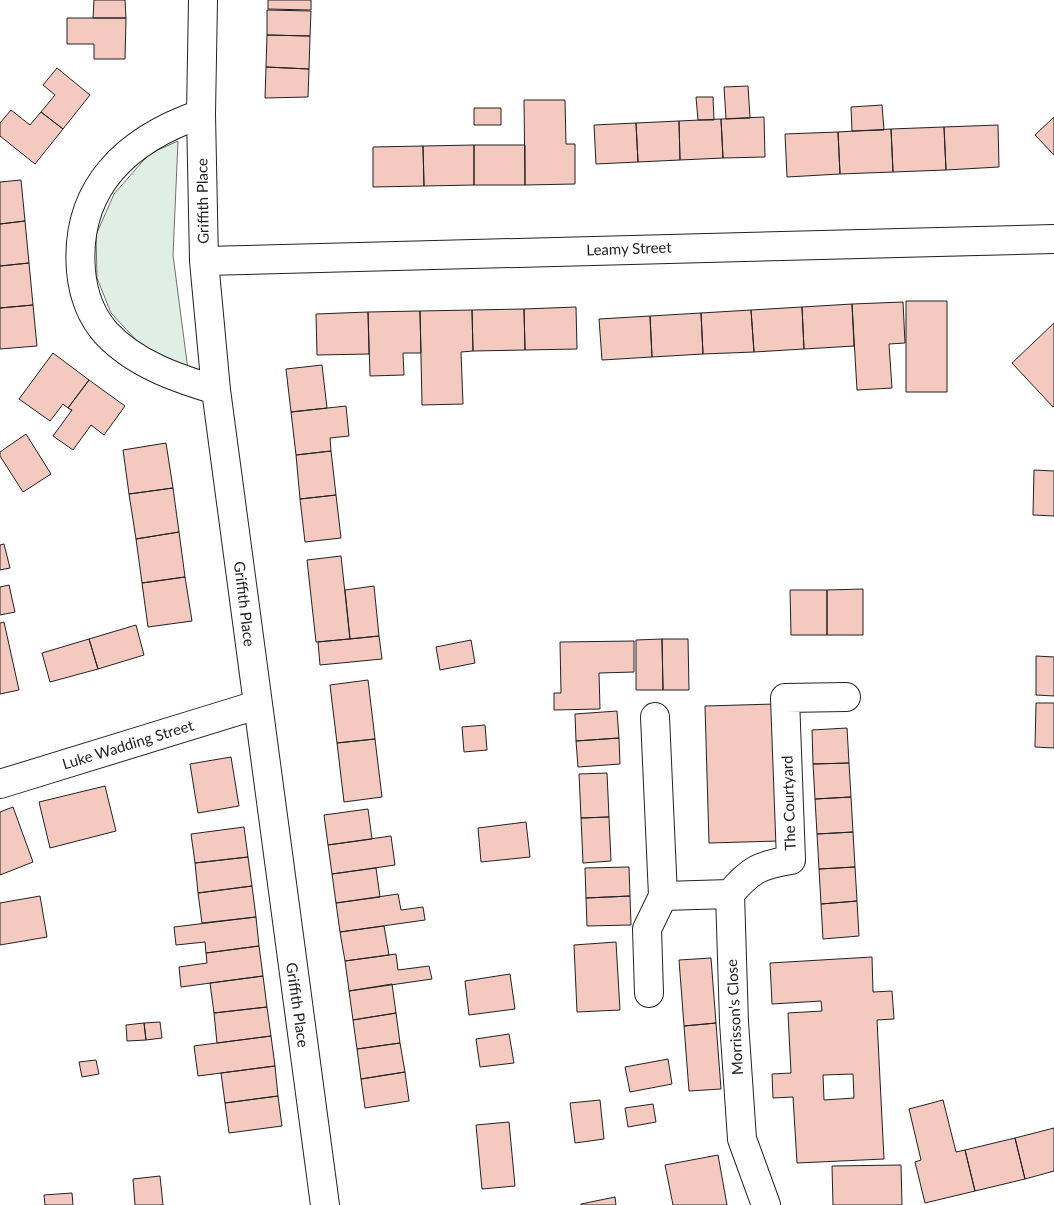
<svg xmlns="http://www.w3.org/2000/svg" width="1054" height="1205" font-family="Lato,sans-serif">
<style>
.green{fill:#e0efe3;stroke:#6f6f6f}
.building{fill:#f3c9c0;stroke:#222;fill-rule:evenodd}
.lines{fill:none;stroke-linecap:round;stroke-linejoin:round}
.street-casing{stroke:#222;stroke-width:30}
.street{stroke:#fff;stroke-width:28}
.labels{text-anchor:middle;stroke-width:4;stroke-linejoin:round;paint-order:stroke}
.street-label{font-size:15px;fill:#222;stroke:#fff}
</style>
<rect width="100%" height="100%" fill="#fff"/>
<path class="green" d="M 178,141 L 173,255 L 188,370 L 139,343 L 111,313 L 97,278 L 96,235 L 114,194 L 149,154 Z"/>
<path class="building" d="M 94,0 L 125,0 L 126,18 L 93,18 Z
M 268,0 L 311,0 L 311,10 L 268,9 Z
M 267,10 L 311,11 L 310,36 L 267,35 Z
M 67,18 L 126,18 L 125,59 L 94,59 L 94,44 L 67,44 Z
M 267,35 L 310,36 L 309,69 L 266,67 Z
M 266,67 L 309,69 L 308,97 L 265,98 Z
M 57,68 L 90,95 L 63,129 L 41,112 L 55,95 L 43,85 Z
M 748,86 L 750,118 L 726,119 L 724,87 Z
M 696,97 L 713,97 L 714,120 L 698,120 Z
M 524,100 L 565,100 L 566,144 L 575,144 L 575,184 L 525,185 Z
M 882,105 L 884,130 L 852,131 L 851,107 Z
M 474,108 L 501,108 L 501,125 L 474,125 Z
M 11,110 L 30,125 L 41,112 L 63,129 L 35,164 L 0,136 L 0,123 Z
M 764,117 L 765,157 L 723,158 L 721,119 Z
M 1054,117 L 1054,155 L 1035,135 Z
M 721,119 L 723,158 L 680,160 L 679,121 Z
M 679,121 L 680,160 L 638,162 L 636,123 Z
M 636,123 L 638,162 L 596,164 L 594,125 Z
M 998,125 L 999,167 L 946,170 L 944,127 Z
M 944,127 L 946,170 L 893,172 L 891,129 Z
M 891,129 L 893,172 L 840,174 L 838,132 Z
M 838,132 L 840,174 L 787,177 L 785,134 Z
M 474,145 L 474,185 L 424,186 L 423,146 Z
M 474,145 L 525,145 L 525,185 L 474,185 Z
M 423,146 L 424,186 L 373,187 L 373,147 Z
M 21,180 L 25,221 L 0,224 L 0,182 Z
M 25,221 L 29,263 L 0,266 L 0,224 Z
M 29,263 L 33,305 L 0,308 L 0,266 Z
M 906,301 L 947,301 L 947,392 L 906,392 Z
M 903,302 L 905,343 L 889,344 L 892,388 L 857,390 L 852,304 Z
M 852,304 L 854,346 L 804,349 L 802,307 Z
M 33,305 L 37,346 L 0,349 L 0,308 Z
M 576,307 L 577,349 L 525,350 L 524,309 Z
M 802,307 L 804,349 L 754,352 L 751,310 Z
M 524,309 L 525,350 L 473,351 L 472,310 Z
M 472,310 L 473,351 L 461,352 L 463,404 L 422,405 L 420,311 Z
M 751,310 L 754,352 L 703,354 L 701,313 Z
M 420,311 L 421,353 L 403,353 L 404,375 L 370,376 L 368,312 Z
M 368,312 L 369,354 L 317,355 L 316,314 Z
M 701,313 L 703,354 L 652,357 L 650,316 Z
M 650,316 L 652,357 L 602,360 L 599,319 Z
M 1054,323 L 1054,406 L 1053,407 L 1012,363 Z
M 53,353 L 89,380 L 68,408 L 63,404 L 50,421 L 19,399 Z
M 322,365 L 327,408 L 291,412 L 286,369 Z
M 89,380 L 125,406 L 104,435 L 91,425 L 73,450 L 53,436 L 72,410 L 68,408 Z
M 346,406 L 349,436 L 330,438 L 331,451 L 296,455 L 291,412 Z
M 26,434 L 51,474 L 23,492 L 0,456 L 0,452 Z
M 166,443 L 173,488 L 129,494 L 123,450 Z
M 331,451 L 336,495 L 300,499 L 296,455 Z
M 1034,470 L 1054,471 L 1054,516 L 1033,515 Z
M 173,488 L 179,532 L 136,539 L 129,494 Z
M 336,495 L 341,538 L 305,542 L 300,499 Z
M 179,532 L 185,577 L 142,583 L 136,539 Z
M 4,544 L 10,568 L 0,570 L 0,545 Z
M 341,556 L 350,639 L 316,642 L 307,560 Z
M 185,577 L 192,621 L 148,627 L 142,583 Z
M 9,585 L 15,612 L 0,615 L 0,587 Z
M 374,586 L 379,636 L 350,639 L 345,590 Z
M 863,589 L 863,635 L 827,635 L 827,590 Z
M 790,590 L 827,590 L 827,635 L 791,635 Z
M 4,622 L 19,690 L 0,694 L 0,623 Z
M 136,625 L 144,655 L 98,669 L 89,639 Z
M 379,636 L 382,659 L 320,665 L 318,642 Z
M 89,639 L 98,669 L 50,682 L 42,653 Z
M 662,639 L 663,690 L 636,690 L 636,640 Z
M 662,639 L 688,639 L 689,690 L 663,690 Z
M 471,640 L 475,663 L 440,670 L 436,647 Z
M 634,641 L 634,672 L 599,673 L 600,709 L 554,710 L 554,693 L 561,693 L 560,642 Z
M 1036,656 L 1054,657 L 1054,696 L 1036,695 Z
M 368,680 L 375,739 L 337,743 L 330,685 Z
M 1036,703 L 1054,703 L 1054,748 L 1035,747 Z
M 775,704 L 779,841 L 709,843 L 705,706 Z
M 617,711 L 619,738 L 576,741 L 575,714 Z
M 485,725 L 487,750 L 464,752 L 462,727 Z
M 847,728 L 849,763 L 813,764 L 812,730 Z
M 619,738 L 620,764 L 578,767 L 576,741 Z
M 375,739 L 382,797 L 344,802 L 337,743 Z
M 231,757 L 239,806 L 198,813 L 190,764 Z
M 849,763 L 851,797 L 815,799 L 813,764 Z
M 607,773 L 609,817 L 581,818 L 579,774 Z
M 105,786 L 116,831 L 50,848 L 39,802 Z
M 851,797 L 853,832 L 817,834 L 815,799 Z
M 13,807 L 33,862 L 0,875 L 0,812 Z
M 368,809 L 372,839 L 328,845 L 324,815 Z
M 609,817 L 611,861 L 583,863 L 581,818 Z
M 526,822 L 530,857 L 481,862 L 478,828 Z
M 244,827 L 248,857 L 195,863 L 191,834 Z
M 853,832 L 855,867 L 819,869 L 817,834 Z
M 391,836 L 395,865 L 332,874 L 328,845 Z
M 248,857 L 252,886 L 198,893 L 195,863 Z
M 629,867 L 630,896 L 586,898 L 585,868 Z
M 855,867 L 857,901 L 821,904 L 819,869 Z
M 376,868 L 380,897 L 336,903 L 332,874 Z
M 252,886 L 256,917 L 202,923 L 198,893 Z
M 398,894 L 401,910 L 423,907 L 425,920 L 340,932 L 336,903 Z
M 40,896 L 47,937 L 0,945 L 0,903 Z
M 630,896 L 631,925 L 587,926 L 586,898 Z
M 857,901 L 859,936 L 823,939 L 821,904 Z
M 256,917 L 259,946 L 206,953 L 205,942 L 176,945 L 174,927 Z
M 384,926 L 389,955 L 345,961 L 340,932 Z
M 616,942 L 620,1010 L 577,1012 L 574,945 Z
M 259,946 L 263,976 L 181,987 L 179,967 L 207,963 L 206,953 Z
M 396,954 L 398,970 L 429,966 L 432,979 L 349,991 L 345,961 Z
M 872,957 L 873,992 L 892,991 L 894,1019 L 877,1020 L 884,1159 L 797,1163 L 793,1097 L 773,1098 L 772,1074 L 791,1073 L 788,1013 L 822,1011 L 821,1001 L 772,1004 L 770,963 ZM 853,1074 L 854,1098 L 824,1100 L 823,1075 Z
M 711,958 L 716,1023 L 684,1026 L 679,960 Z
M 510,974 L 515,1009 L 469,1015 L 465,981 Z
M 263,976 L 267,1007 L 214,1013 L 210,983 Z
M 392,984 L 396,1013 L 353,1020 L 349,991 Z
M 267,1007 L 271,1036 L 217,1043 L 214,1013 Z
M 396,1013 L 400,1043 L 357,1049 L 353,1020 Z
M 160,1022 L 162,1038 L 146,1040 L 144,1023 Z
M 144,1023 L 146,1040 L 127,1041 L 126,1025 Z
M 716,1023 L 721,1089 L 689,1091 L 684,1026 Z
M 509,1034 L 514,1063 L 480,1067 L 476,1039 Z
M 271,1036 L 275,1066 L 198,1076 L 194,1046 Z
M 400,1043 L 405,1072 L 361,1079 L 357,1049 Z
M 668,1059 L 672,1084 L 630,1092 L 625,1067 Z
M 96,1060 L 99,1074 L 82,1077 L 79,1062 Z
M 275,1066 L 278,1096 L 225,1103 L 221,1073 Z
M 405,1072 L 409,1101 L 365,1108 L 361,1079 Z
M 278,1096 L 282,1126 L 229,1133 L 225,1103 Z
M 600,1100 L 604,1139 L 575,1143 L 570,1103 Z
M 943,1100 L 956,1152 L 965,1150 L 975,1191 L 925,1203 L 915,1162 L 921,1160 L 909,1109 Z
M 653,1104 L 656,1122 L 628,1127 L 625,1108 Z
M 509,1122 L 515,1186 L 482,1189 L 476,1125 Z
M 1054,1128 L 1054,1171 L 1025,1179 L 1015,1138 Z
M 1015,1138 L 1025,1179 L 975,1191 L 965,1150 Z
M 718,1155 L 727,1205 L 673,1205 L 665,1165 Z
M 901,1165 L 902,1205 L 833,1205 L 832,1166 Z
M 160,1176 L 163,1205 L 135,1205 L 133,1179 Z
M 72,1193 L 73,1205 L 45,1205 L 44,1195 Z
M 615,1197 L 616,1205 L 581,1205 L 581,1204 Z"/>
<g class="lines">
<g class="street-casing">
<path id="street" d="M 203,0 L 201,114 L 204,261 L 216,390 L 325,1205
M 201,114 C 128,139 74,187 81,271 C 83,293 91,316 106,333 C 135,364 176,378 216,390
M 204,261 L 1054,239
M 655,717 L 663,896 L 730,894 C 750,870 760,865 791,860 L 785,698 L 846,697
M 0,784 L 257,705
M 730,894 L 734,1022 L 742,1139 L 766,1205
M 649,993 L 647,929 L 663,896"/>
</g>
<use href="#street" class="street"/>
</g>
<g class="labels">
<g class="street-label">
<text transform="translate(203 201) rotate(-91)" y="5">Griffith Place</text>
<text transform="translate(629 249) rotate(-2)" y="5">Leamy Street</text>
<text transform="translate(244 604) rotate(83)" y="5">Griffith Place</text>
<text transform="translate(128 745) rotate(-17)" y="5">Luke Wadding Street</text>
<text transform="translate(789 803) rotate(-92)" y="5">The Courtyard</text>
<text transform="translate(297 1005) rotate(82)" y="5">Griffith Place</text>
<text transform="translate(735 1017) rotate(-93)" y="5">Morrisson's Close</text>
</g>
</g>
</svg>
